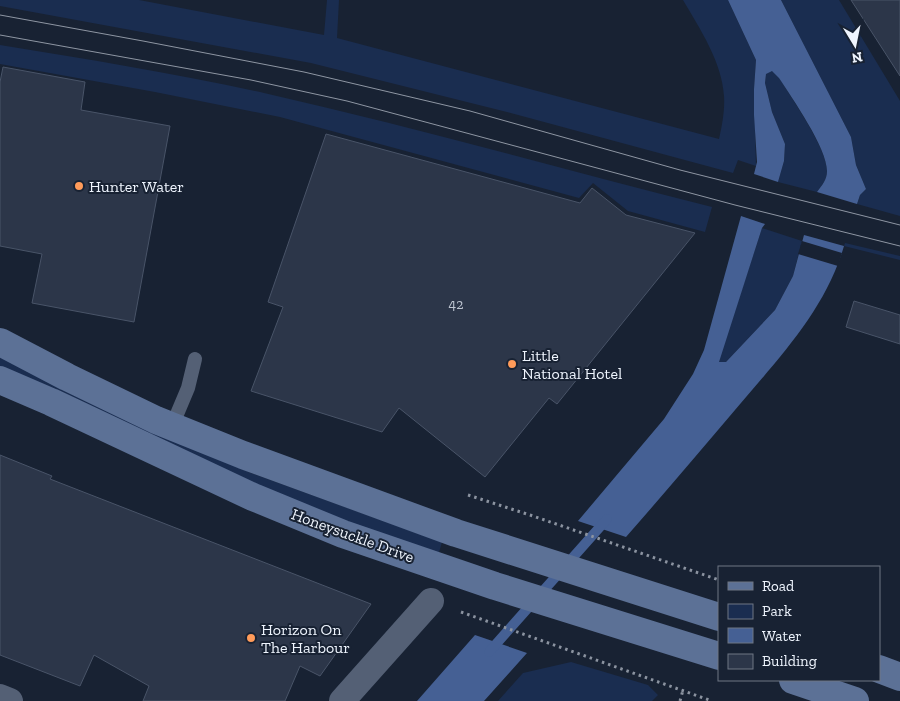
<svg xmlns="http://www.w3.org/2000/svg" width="900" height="701" font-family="'Zilla Slab',serif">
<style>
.green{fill:#1a2d50}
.water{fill:#456094}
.pier{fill:#182233}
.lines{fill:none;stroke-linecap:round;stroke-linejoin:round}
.stream{stroke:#456094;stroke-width:10}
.building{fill:#2c3649;stroke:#495468}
.path{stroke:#8b93a0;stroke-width:3;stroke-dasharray:2.5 4;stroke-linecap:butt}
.lane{stroke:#546075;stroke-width:14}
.street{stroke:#546075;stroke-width:26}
.secondary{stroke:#5c7196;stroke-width:28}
.tram{stroke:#8e96a3;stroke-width:1}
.poi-dot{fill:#ff9b5a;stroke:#182233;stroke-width:2}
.labels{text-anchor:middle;stroke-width:4;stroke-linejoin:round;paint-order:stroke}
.number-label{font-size:14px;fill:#bec5d1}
.poi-label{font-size:16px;fill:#eff5fe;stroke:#182233;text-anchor:start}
.street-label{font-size:16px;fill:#eff5fe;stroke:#182233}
</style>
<rect width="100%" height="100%" fill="#182233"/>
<path class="green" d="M 0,0 L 139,0 L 324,35 L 327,0 L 339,0 L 337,38 L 719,139 C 722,126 725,110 724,96 C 722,62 700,29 683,0 L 728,0 L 756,60 L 754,90 L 756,166 L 738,160 L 733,173 L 507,112 L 311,63 L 0,6 Z
M 781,0 L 839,0 L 900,101 L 900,216 L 857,204 L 860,195 L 866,189 L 856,165 L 851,137 Z
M 0,45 C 88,59 177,74 264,93 C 414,127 563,169 712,207 L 705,232 L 628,211 L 593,183 L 579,198 L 280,117 L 155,92 L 0,64 Z
M 772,70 L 779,77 C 791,98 827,148 827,171 C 827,180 822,185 817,192 L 778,182 L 784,161 L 785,144 L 772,112 L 765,83 L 766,73 Z
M 762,228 L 802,241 L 793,276 L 775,310 L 726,362 L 718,362 Z
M 845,243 L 900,256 L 900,260 L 844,246 Z
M 0,355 L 135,422 L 251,473 L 442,542 L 438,556 L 319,515 L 0,373 Z
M 571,662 L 648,685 L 658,695 L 652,701 L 498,701 L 523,673 Z"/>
<path class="water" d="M 728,0 L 781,0 L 851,137 L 856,165 L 866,189 L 860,195 L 857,204 L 817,192 C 822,185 827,180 827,171 C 827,148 792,98 779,78 L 772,71 L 766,74 L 765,83 L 772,112 L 785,144 L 784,161 L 778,182 L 754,174 L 757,162 L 754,115 L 754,89 L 756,60 Z
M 741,216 L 765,224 L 762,228 L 719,362 L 726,362 L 775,310 L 793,276 L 804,235 L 844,246 C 825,311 778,359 735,410 C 699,452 663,495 626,537 L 578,521 L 664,419 L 693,374 L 704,350 Z
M 475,635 L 527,653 L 484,701 L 417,701 Z"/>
<path class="pier" d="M 802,241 L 842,253 L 838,266 L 798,254 Z"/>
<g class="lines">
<path class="stream" d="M 489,652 L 607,519"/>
</g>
<path class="building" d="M 851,0 L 900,0 L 900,76 Z
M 3,67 L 85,82 L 81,110 L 170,126 L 134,322 L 32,303 L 42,254 L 0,246 L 0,82 Z
M 326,134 L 580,203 L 592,188 L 626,215 L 695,233 L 557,404 L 549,398 L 485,477 L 399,408 L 382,432 L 251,391 L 283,307 L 268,302 Z
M 854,301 L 900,315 L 900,344 L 846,327 Z
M 0,455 L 52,476 L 50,479 L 371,604 L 320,676 L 300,666 L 285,701 L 143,701 L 149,686 L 94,655 L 80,686 L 0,655 Z"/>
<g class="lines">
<path class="path" d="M 468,495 L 530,515 L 719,580
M 461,612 L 712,701
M 680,701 L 683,690"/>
<path class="lane" d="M 172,426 L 188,388 L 195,359"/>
<path class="street" d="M 0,697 L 10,701
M 342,701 L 431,601"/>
<path class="secondary" d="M 0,342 L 67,377 L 156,420 L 243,455 L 456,533 L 719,617
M 0,380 L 51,402 L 253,497 L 343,534 L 495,586 L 719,656
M 879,669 L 900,677
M 793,680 L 855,701"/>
<path class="tram" d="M 0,15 L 143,41 L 304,72 L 470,111 L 680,170 L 900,225
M 0,35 L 251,80 L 347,101 L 735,205 L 900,246"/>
</g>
<g class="poi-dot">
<circle cx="79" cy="186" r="5"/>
<circle cx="512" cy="364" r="5"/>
<circle cx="251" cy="638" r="5"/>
</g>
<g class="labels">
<g class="number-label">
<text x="456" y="309">42</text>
</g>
<g class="poi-label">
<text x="89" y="192">Hunter Water</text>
<text x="522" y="361">Little<tspan x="522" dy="18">National Hotel</tspan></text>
<text x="261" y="635">Horizon On<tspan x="261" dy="18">The Harbour</tspan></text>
</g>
<g class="street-label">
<text transform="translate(353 535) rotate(20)" y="6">Honeysuckle Drive</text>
</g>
</g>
<rect x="718" y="566" width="162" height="115" fill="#182233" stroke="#6e7684"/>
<rect x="728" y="582" width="25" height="8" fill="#5c7196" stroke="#6e7684"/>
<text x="762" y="591" font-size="15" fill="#eff5fe">Road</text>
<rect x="728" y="604" width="25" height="15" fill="#1a2d50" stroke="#6e7684"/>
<text x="762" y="616" font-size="15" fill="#eff5fe">Park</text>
<rect x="728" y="628" width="25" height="15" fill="#456094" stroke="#6e7684"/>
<text x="762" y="641" font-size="15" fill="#eff5fe">Water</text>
<rect x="728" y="654" width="25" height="15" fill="#2c3649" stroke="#6e7684"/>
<text x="762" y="666" font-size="15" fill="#eff5fe">Building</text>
<g transform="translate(855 45) rotate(170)" stroke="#182233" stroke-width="4" paint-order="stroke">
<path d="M0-4L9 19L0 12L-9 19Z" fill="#eff5fe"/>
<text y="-8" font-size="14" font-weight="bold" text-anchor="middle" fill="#eff5fe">N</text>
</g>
</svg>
